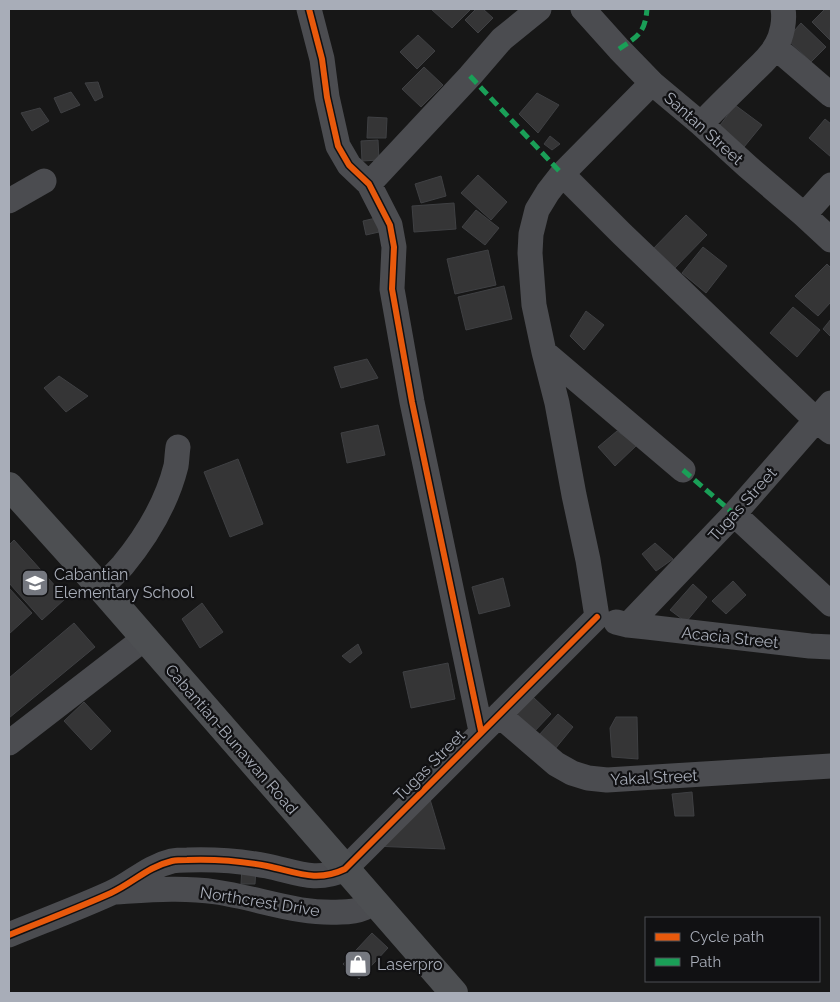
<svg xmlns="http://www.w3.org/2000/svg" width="840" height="1002" font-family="Raleway,sans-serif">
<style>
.building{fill:#353536;stroke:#3f4043}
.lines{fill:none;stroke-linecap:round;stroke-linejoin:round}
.minor{stroke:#4b4c50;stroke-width:25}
.major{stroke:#4d4f52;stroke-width:28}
.quiet{stroke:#1a9f57;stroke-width:5;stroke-dasharray:10 5;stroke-linecap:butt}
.cycleway-casing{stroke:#111113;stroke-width:9}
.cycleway{stroke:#e8590c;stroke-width:6}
.labels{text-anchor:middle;stroke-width:4.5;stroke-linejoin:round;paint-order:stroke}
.street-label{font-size:16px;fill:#a8adb8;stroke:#111113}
.poi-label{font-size:16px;fill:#a8adb8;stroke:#111113;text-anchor:start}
</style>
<rect width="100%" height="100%" fill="#171717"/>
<path class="building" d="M 431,9 L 471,9 L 452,28 Z
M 476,9 L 483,9 L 493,18 L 478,33 L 465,20 Z
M 825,9 L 831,9 L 830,40 L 812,22 Z
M 801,23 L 826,47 L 811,62 L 787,39 Z
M 418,35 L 435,51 L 417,69 L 400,52 Z
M 424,67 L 443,85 L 421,107 L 402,89 Z
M 98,82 L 103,97 L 95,101 L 85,83 Z
M 71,92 L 80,105 L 61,113 L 54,98 Z
M 537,93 L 559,105 L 538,133 L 519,114 Z
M 735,105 L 762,125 L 744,147 L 718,128 Z
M 40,108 L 49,121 L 32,131 L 21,113 Z
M 368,117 L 387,118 L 386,138 L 367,138 Z
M 825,119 L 831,124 L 831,157 L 809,138 Z
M 550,136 L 560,144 L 552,150 L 544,144 Z
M 378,140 L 379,160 L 362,161 L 361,141 Z
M 478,175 L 507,202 L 491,220 L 461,193 Z
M 441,176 L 446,196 L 421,203 L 415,184 Z
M 454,203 L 456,229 L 414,232 L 412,206 Z
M 476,210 L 499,228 L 485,245 L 462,227 Z
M 686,215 L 707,235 L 671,272 L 650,252 Z
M 376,218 L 379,232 L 366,235 L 363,221 Z
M 703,247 L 727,266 L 706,293 L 682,273 Z
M 488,250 L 496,285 L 455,294 L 447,259 Z
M 827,264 L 831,268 L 831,302 L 818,316 L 795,296 Z
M 504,286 L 512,319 L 466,330 L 458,297 Z
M 793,307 L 820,330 L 797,357 L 770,333 Z
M 586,311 L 604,325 L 584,350 L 570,336 Z
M 831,319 L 831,337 L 823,329 Z
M 367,359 L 378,378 L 341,388 L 334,367 Z
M 59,376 L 88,396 L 66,412 L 44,388 Z
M 378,425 L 385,455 L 347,463 L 341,433 Z
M 617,431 L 637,445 L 615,466 L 598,447 Z
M 238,459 L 263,524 L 230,537 L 204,472 Z
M 14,540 L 66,598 L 42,620 L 9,583 L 9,545 Z
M 655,543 L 673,559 L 656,571 L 642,554 Z
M 503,578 L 510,606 L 479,614 L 472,587 Z
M 733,581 L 746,595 L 726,614 L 712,601 Z
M 693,584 L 707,597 L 686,622 L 670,610 Z
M 9,588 L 32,613 L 9,634 Z
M 202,603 L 223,632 L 200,648 L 182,619 Z
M 74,623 L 95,647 L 9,718 L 9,678 Z
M 358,644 L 362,653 L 350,663 L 342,656 Z
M 448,663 L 455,699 L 411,708 L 403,672 Z
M 533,697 L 551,714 L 532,734 L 514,717 Z
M 84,702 L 111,731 L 91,750 L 64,721 Z
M 558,714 L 573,727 L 555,749 L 539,735 Z
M 616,717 L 637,717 L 638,759 L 612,757 L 610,728 Z
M 692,792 L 694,816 L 675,816 L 672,794 Z
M 429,796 L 445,849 L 373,846 Z
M 242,867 L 256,868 L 255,884 L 241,884 Z
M 372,933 L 388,948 L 359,979 L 343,964 Z"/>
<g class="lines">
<path class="minor" d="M 309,9 L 322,59 L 327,97 L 338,146 L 349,165 L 369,184 L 390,225 L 394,247 L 392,289 L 412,402 L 481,731
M 583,9 L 619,49 L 652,83 L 701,124 L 747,166 L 804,215 L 831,240
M 775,47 L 831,95
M 701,124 C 717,107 734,91 750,75 C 759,66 770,57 776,46 C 782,36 785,20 783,9
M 562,174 L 621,233 L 816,420 L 831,432
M 369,184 L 470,76 L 502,39 L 539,9
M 9,201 L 44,181
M 804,215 L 831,185
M 544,352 L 683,470
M 734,514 L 831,604
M 101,588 C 108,580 116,573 123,565 C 146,537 167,502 176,466 C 177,460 177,453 178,447
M 597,617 L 588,560 L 574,495 L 557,403 L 544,352 L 534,305 L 530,253 L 531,234 L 537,210 L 548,192 L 562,174 L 652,83
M 616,622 L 628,625 L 647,627 L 810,646 L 831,647
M 628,625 L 734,514 L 831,403
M 499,715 L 556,764 L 572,773 L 588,778 L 607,780 L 831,766
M 9,743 L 145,638
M 116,892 C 149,890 183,887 216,892 C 258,898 299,915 341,912 C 349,912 357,911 364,908 C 367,906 371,904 374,902
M 9,935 C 43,921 78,908 111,893 C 133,883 147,867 172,861 C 177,860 182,860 187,860 C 214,859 241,861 267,866 C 296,872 316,883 345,869 L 597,617"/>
<path class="major" d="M 9,486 L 101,588 L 454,993"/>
<path class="quiet" d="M 619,49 C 638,36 645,33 647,9
M 470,76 L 562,174
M 683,470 L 734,514"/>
<g class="cycleway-casing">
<path id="cycleway" d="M 309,9 L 322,59 L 327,97 L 338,146 L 349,165 L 369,184 L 390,225 L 394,247 L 392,289 L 412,402 L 481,731
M 9,935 C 43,921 78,908 111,893 C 133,883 147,867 172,861 C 177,860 182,860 187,860 C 214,859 241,861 267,866 C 296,872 316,883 345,869 L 597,617"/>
</g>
<use href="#cycleway" class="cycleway"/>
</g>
<defs>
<g id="school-square" transform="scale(1.4375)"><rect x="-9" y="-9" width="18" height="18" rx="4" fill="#757880" stroke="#111113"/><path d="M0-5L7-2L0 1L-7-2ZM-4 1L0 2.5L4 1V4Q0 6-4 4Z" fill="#fff"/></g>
<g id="shop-square" transform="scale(1.4375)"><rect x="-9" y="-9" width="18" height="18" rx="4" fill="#757880" stroke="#111113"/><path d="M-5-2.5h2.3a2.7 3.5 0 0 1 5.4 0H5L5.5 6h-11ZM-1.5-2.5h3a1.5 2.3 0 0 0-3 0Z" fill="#fff"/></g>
</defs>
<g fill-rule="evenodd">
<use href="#school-square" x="35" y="583"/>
<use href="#shop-square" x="358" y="964"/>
</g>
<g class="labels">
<g class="street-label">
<text transform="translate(704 128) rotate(42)" y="6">Santan Street</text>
<text transform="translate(742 504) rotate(-48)" y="6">Tugas Street</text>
<text transform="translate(730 637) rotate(6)" y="6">Acacia Street</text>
<text transform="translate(232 739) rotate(49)" y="6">Cabantian-Bunawan Road</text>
<text transform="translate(429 765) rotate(-45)" y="6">Tugas Street</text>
<text transform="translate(654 777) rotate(-3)" y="6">Yakal Street</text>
<text transform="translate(260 901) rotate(9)" y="6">Northcrest Drive</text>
</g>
<g class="poi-label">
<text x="54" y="580">Cabantian<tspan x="54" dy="18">Elementary School</tspan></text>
<text x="377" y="970">Laserpro</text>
</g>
</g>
<rect width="840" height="1002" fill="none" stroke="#a8adb8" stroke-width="20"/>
<rect x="645" y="917" width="175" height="65" fill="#111113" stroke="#4d4f55"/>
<rect x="655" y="933" width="25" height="8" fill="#e8590c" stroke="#4d4f55"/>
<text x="690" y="942" font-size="15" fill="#a8adb8">Cycle path</text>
<rect x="655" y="958" width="25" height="8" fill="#1a9f57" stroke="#4d4f55"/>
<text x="690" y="967" font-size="15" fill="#a8adb8">Path</text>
</svg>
